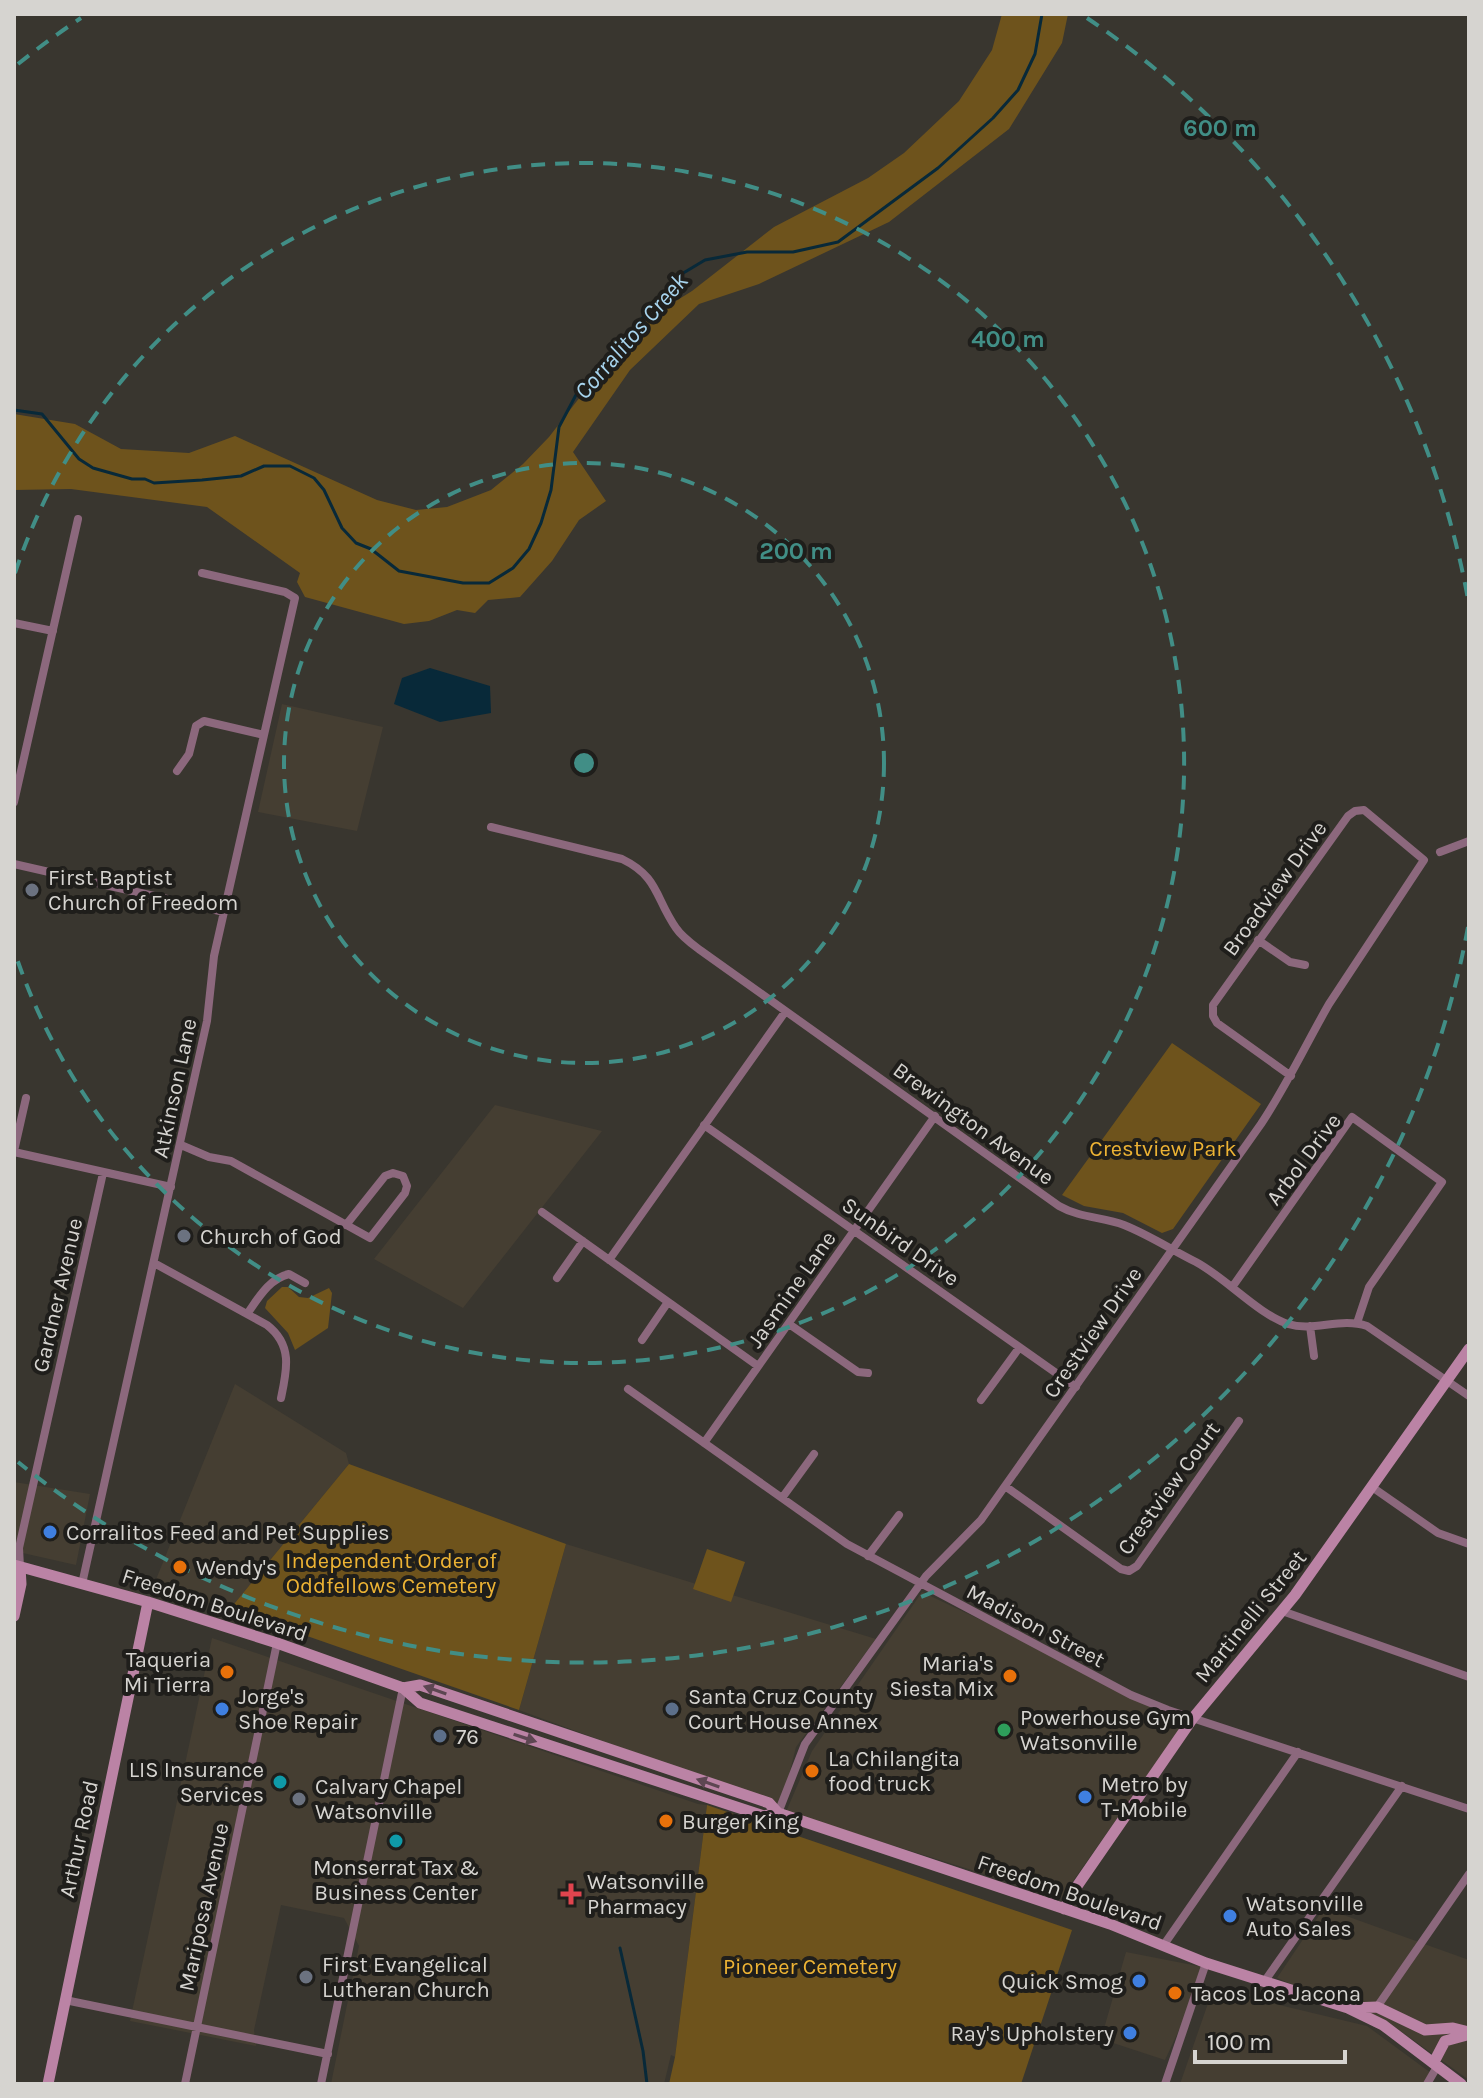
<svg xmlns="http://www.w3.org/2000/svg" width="1483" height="2098" font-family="Karla,sans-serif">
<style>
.built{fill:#453e32}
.green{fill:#6e531c}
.water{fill:#082939}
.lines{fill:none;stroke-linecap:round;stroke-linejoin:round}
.stream{stroke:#082939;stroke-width:3}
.street{stroke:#8c687d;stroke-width:8}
.secondary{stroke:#bb83a5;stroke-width:11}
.oneway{fill:#5d4652}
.ring{fill:none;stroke:#418e86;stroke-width:4;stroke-dasharray:14 10}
.worship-dot{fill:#6b7280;stroke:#1f1e1b;stroke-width:3}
.shop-dot{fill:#3f7fe0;stroke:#1f1e1b;stroke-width:3}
.food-dot{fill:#e8710a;stroke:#1f1e1b;stroke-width:3}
.service-dot{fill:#5c6f8a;stroke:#1f1e1b;stroke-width:3}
.leisure-dot{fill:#2e9e5b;stroke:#1f1e1b;stroke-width:3}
.culture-dot{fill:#0f9aa8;stroke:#1f1e1b;stroke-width:3}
.health-dot{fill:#e0444e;stroke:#1f1e1b;stroke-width:3}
.labels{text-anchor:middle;stroke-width:8;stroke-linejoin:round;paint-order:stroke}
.poi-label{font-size:22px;fill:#d6d4d0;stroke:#1f1e1b;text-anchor:start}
.street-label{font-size:22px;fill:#d6d4d0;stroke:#1f1e1b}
.park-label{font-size:22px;fill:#edb334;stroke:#1f1e1b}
.water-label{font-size:24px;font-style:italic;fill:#a8d5ef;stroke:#1f1e1b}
.centre{fill:#418e86;stroke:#1f1e1b;stroke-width:4}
.ring-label{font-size:24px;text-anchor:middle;font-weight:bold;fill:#418e86;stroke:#1f1e1b;stroke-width:8;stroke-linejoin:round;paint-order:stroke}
</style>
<rect width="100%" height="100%" fill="#39362f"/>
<path class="built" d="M 282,704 L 383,727 L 357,831 L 258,812 Z
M 495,1105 L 602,1131 L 463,1308 L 374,1259 Z
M 235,1384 L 346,1453 L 349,1464 L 230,1609 L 153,1587 Z
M 14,1482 L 90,1494 L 76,1565 L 14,1551 Z
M 566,1544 L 876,1639 L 796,1747 L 781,1807 L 519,1710 Z
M 922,1592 L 1188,1718 L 1061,1898 L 786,1812 L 812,1751 Z
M 212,1638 L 698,1804 L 707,1805 L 675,2057 L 671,2055 L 664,2084 L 331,2084 L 359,1946 L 344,1918 L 281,1905 L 254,2030 L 256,2046 L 130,2021 Z
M 1324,1908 L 1469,1960 L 1469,2080 L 1388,2022 L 1348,2008 L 1277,1978 Z
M 1126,1952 L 1208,1968 L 1165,2060 L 1101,2039 Z
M 1213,1989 L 1367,2026 L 1431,2073 L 1425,2084 L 1180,2084 Z"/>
<path class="green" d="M 1002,14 L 1068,14 L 1062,43 L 1009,129 L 889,222 L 759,284 L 699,304 L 630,370 L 573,452 L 606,501 L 579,520 L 552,561 L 520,597 L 488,600 L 475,613 L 457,610 L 429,621 L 404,624 L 305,597 L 297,582 L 300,573 L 207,507 L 71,489 L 14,490 L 14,414 L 75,424 L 121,449 L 189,453 L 235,436 L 377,500 L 416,510 L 447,507 L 491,490 L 523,464 L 549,437 L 625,339 L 655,314 L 692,291 L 774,227 L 868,178 L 904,153 L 959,101 L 992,50 Z
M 1172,1043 L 1261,1104 L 1173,1229 L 1162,1233 L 1123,1213 L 1084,1206 L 1062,1195 Z
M 282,1287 L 288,1287 L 299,1297 L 308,1298 L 329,1288 L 332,1293 L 328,1328 L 295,1350 L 288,1333 L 265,1308 L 267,1301 Z
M 349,1464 L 566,1544 L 519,1710 L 230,1609 Z
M 707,1549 L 745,1562 L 731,1602 L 693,1589 Z
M 707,1805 L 1072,1930 L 1021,2084 L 669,2084 L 675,2057 Z"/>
<path class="water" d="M 430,668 L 490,686 L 491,713 L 440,722 L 394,704 L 402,678 Z"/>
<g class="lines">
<path class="stream" d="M 14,410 L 42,414 L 79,459 L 93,468 L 132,479 L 145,479 L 154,483 L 202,480 L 241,476 L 264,466 L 290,466 L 314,478 L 324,490 L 342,528 L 356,543 L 371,549 L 399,571 L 463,583 L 489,583 L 513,568 L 529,549 L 541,523 L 551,490 L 559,427 L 577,393 L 680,275 L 705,260 L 747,252 L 793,252 L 838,242 L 938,168 L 993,118 L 1018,90 L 1035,54 L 1042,14
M 620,1948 L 643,2051 L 647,2084"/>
<path class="street" d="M 14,623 L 53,631
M 177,771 L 189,754 L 196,726 L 204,721 L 264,735
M 14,802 L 78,519
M 491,827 L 622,859 C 659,877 655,898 676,928 C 682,937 692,944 700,950 L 1059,1206 C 1080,1218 1103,1217 1124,1225 C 1149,1235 1172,1250 1196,1262 C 1226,1278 1258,1314 1288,1324 C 1314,1332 1340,1317 1367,1326 L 1469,1396
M 1440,852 L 1469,841
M 14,864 L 224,912
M 1258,940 L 1290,962 L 1305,965
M 704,1125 L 1076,1387
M 181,1145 L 209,1157 L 231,1161 L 370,1238 L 405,1193 L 407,1186 L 403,1176 L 393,1173 L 385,1176 L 346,1225
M 14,1151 L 26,1098
M 14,1152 L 171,1187
M 542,1212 L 758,1366
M 609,1260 L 785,1012
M 154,1263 L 267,1325 C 293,1345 287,1370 281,1398
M 557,1278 L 583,1241
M 1233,1286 L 1352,1117 L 1442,1182 L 1369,1287 L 1357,1323
M 247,1314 C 259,1297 269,1279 289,1274 L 305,1283
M 789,1324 L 858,1372 L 868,1373
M 1310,1326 L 1314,1356
M 642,1340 L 668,1302
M 628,1389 L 847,1544 L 1131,1695 L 1168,1710 L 1469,1809
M 981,1400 L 1019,1348
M 704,1443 L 935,1116
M 1005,1486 L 1121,1569 L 1129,1571 L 1137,1566 L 1239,1421
M 1372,1487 L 1438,1533 L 1469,1544
M 782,1498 L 814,1454
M 868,1556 L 899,1515
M 20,1567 L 19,1548 L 103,1173
M 82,1584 L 207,1021 L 214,956 L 295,598 L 285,592 L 202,573
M 1282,1611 L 1469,1677
M 778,1813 L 805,1744 L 926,1576 L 981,1520 L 1261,1124 C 1287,1085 1306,1044 1329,1004 L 1424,860 L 1364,810 L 1355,811 L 1348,816 L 1213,1005 L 1213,1016 L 1217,1023 L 1291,1076
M 1163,1946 L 1298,1752
M 1264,1982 L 1402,1786
M 65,2000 L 328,2054
M 1377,2007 L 1469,1874
M 185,2084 L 277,1643
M 321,2084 L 403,1688
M 1165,2084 L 1206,1963
M 1427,2084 L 1438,2065"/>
<path class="secondary" d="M 14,1565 L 148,1602 L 277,1643 L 403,1688 L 420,1703 L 764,1816 L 778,1813
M 14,1616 L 21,1584 L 20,1567
M 403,1688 L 420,1685 L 769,1803 L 778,1813 L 1110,1924 L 1206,1963 L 1348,2008 L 1383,2025 L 1461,2084
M 1064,1909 L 1073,1892 L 1193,1718 L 1295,1595 L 1469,1349
M 1352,2008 L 1377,2007 L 1425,2030 L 1453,2028 L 1469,2032
M 1434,2062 L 1445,2041 L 1467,2035
M 48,2084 L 148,1602"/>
</g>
<defs><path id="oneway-solid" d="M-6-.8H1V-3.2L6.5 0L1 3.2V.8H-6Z" transform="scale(2)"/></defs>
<g class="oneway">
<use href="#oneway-solid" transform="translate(435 1690) rotate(-161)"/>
<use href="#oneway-solid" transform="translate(525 1738) rotate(18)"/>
<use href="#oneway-solid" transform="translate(708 1783) rotate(-161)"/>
</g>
<g class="ring">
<circle cx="584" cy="763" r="300"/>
<path d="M15 573A600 600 0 1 1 15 953"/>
<path d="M1468 927A899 899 0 0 1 18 1462M18 64A899 899 0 0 1 81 18M1087 18A899 899 0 0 1 1468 599"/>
</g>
<g class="worship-dot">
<circle cx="32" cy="890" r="8"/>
<circle cx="184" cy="1236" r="8"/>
<circle cx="299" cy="1799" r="8"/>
<circle cx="306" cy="1977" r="8"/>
</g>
<g class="shop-dot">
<circle cx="50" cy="1532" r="8"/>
<circle cx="222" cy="1709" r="8"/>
<circle cx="1085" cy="1797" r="8"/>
<circle cx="1230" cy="1916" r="8"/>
<circle cx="1139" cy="1981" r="8"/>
<circle cx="1130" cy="2033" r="8"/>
</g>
<g class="food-dot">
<circle cx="180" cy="1567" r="8"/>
<circle cx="227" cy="1672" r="8"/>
<circle cx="1010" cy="1676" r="8"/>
<circle cx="812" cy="1771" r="8"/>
<circle cx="666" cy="1821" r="8"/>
<circle cx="1175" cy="1993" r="8"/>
</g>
<g class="service-dot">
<circle cx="672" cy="1709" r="8"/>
<circle cx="440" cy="1736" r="8"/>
</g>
<circle class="leisure-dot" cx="1004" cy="1730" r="8"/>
<g class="culture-dot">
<circle cx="280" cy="1782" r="8"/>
<circle cx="396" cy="1841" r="8"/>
</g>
<path class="health-dot" d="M567 1882h8v8h8v8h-8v8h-8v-8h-8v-8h8z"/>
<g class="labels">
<g class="poi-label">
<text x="48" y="885">First Baptist<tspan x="48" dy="25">Church of Freedom</tspan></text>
<text x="200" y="1244">Church of God</text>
<text x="66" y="1540">Corralitos Feed and Pet Supplies</text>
<text x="196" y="1575">Wendy's</text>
<text x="211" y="1667" text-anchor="end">Taqueria<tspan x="211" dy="25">Mi Tierra</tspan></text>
<text x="994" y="1671" text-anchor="end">Maria's<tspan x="994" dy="25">Siesta Mix</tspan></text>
<text x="238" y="1704">Jorge's<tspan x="238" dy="25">Shoe Repair</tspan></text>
<text x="688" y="1704">Santa Cruz County<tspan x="688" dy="25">Court House Annex</tspan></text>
<text x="1020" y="1725">Powerhouse Gym<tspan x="1020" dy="25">Watsonville</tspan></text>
<text x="456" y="1744">76</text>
<text x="828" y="1766">La Chilangita<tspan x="828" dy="25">food truck</tspan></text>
<text x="264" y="1777" text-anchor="end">LIS Insurance<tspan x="264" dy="25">Services</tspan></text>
<text x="1101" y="1792">Metro by<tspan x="1101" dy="25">T-Mobile</tspan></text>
<text x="315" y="1794">Calvary Chapel<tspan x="315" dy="25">Watsonville</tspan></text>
<text x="682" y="1829">Burger King</text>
<text x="396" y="1875" text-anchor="middle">Monserrat Tax &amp;<tspan x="396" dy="25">Business Center</tspan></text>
<text x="587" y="1889">Watsonville<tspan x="587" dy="25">Pharmacy</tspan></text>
<text x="1246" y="1911">Watsonville<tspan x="1246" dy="25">Auto Sales</tspan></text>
<text x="322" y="1972">First Evangelical<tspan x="322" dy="25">Lutheran Church</tspan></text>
<text x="1123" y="1989" text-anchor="end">Quick Smog</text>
<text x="1191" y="2001">Tacos Los Jacona</text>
<text x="1114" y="2041" text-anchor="end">Ray's Upholstery</text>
</g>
<g class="street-label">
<text transform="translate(1274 888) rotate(-54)" y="8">Broadview Drive</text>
<text transform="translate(174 1088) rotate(-78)" y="8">Atkinson Lane</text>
<text transform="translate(974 1123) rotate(36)" y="8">Brewington Avenue</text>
<text transform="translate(1303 1159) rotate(-53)" y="8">Arbol Drive</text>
<text transform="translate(901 1241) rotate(35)" y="8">Sunbird Drive</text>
<text transform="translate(791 1289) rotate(-55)" y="8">Jasmine Lane</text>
<text transform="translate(57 1295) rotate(-77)" y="8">Gardner Avenue</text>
<text transform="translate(1092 1332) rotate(-55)" y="8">Crestview Drive</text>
<text transform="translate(1168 1488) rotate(-54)" y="8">Crestview Court</text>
<text transform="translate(215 1604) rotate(18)" y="8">Freedom Boulevard</text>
<text transform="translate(1250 1616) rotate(-51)" y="8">Martinelli Street</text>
<text transform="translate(1036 1625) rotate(28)" y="8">Madison Street</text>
<text transform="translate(78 1839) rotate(-78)" y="8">Arthur Road</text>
<text transform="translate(1070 1892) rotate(19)" y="8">Freedom Boulevard</text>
<text transform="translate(203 1907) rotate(-78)" y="8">Mariposa Avenue</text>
</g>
<g class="park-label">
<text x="1163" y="1156">Crestview Park</text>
<text x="391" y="1568">Independent Order of<tspan x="391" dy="25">Oddfellows Cemetery</tspan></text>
<text x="810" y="1974">Pioneer Cemetery</text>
</g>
<g class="water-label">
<text transform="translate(631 336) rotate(-49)" y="8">Corralitos Creek</text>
</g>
</g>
<circle cx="584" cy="763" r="12" class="centre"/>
<g class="ring-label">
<text x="1220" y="136">600 m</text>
<text x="1008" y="347">400 m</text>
<text x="796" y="559">200 m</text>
</g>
<rect width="1483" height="2098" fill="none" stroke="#d6d4d0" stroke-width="32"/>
<path d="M1195 2050v12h150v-12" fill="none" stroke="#d6d4d0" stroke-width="4"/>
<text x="1207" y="2050" font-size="24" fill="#d6d4d0" stroke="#1f1e1b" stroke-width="6" paint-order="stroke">100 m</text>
</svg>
